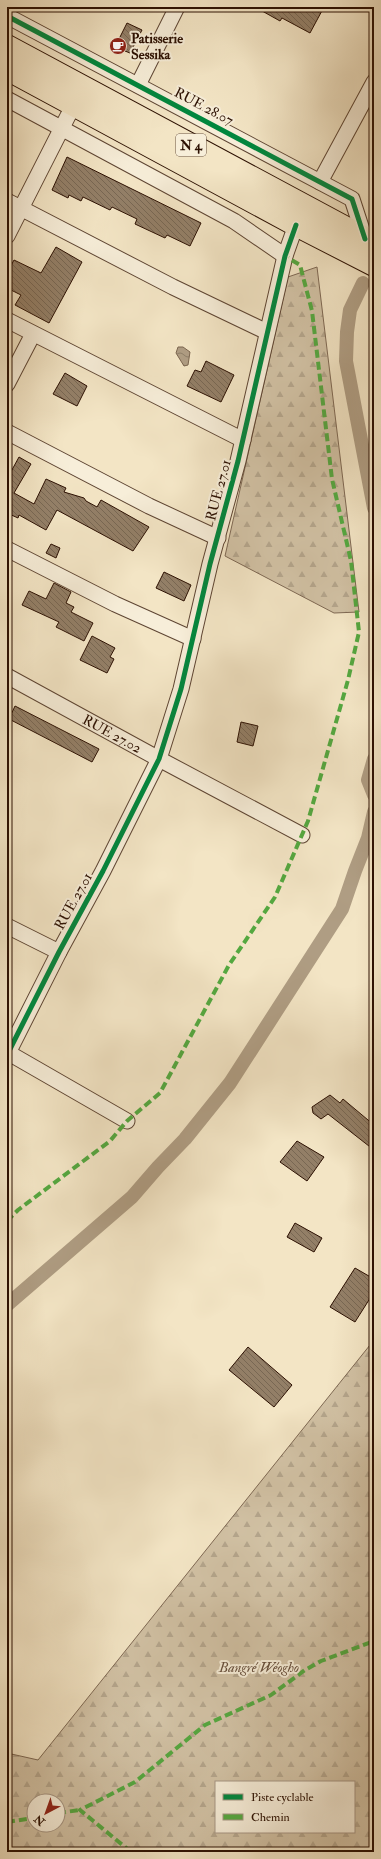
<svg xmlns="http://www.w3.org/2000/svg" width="381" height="1859" font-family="'IM FELL Double Pica',serif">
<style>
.forest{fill:url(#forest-firs);stroke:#7e6853;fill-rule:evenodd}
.water{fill:url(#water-waves);stroke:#7b654f}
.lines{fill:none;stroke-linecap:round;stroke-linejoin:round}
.canal{stroke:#af9d83;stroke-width:14}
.building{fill:url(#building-back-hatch);stroke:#2c1002}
.minor-casing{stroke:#5e4533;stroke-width:17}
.trunk-casing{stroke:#2c1002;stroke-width:24}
.minor{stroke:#f7eed9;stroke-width:15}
.trunk{stroke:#f3e5c5;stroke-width:22}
.quiet{stroke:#54a840;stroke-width:4;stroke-dasharray:8 4;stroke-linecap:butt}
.cycleway-casing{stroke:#f7eed9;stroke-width:8}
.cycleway{stroke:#00873e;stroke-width:5}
.labels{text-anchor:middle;stroke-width:4;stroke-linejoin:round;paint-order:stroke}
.shield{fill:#f7eed9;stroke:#695342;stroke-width:1}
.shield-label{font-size:13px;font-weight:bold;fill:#2c1002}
.poi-label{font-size:14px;font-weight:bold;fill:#2c1002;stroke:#f7eed9;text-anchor:start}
.street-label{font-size:14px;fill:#2c1002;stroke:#f7eed9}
.park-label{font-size:14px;font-style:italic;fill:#664e3b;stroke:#f7eed9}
</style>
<defs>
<pattern id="forest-firs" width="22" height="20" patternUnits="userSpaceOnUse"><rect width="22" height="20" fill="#d1c1a4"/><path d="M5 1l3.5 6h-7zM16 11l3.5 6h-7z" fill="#b4a58c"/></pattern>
<pattern id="water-waves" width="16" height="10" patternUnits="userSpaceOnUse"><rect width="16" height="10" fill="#af9d83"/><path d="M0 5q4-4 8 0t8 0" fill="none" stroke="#8f7f69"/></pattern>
<pattern id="building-back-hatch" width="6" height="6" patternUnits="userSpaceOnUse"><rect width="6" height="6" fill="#937f67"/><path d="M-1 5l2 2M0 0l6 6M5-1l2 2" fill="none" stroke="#786753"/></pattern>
</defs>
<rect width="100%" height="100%" fill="#f3e5c5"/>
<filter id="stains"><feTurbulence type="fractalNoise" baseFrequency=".005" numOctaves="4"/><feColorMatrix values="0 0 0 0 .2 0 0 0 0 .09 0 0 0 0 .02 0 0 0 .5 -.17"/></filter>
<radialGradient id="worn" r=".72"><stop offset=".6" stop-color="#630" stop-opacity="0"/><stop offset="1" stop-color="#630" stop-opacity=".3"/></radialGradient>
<path class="forest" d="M 317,267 L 359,612 L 334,613 L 225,556 L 288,277 Z
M 374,1340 L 374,1852 L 7,1852 L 7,1753 L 38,1760 ZM 216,1782 L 354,1782 L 354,1832 L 216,1832 ZM 34,1801 L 58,1801 L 58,1825 L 34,1825 Z"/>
<path class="water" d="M 178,347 L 183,347 L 190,352 L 188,365 L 184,366 L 176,353 Z"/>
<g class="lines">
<path class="canal" d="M 363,283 L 350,310 L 347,332 L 346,361 L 374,508
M 374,759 L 368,780 L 374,795
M 7,1305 L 132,1197 L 158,1167 L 185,1139 L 230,1083 L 342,909 L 355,871 L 368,838 L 374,812"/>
</g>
<path class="building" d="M 255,7 L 324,7 L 310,33 L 282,18 L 280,21 Z
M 127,23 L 142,30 L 130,53 L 115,47 Z
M 67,157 L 201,223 L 190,246 L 167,235 L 165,238 L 135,224 L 137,219 L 112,207 L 110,210 L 83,197 L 81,201 L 69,195 L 68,198 L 52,190 Z
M 56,247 L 82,262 L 49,323 L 15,305 L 21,295 L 7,288 L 7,273 L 14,260 L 41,273 Z
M 206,361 L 234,375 L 221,402 L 187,386 L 195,370 L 201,372 Z
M 65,373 L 87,386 L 77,406 L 53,394 Z
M 19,457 L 31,464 L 14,493 L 34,504 L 46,479 L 66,488 L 64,492 L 84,498 L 86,501 L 97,507 L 101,500 L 149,527 L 133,551 L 57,510 L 46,530 L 19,515 L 18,518 L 7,513 L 7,479 Z
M 51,544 L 60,548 L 56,558 L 46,553 Z
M 164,572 L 191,585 L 184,601 L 156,588 Z
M 54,583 L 71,592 L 66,603 L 74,607 L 71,612 L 93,623 L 84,641 L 56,627 L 59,622 L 22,605 L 29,591 L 46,599 Z
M 92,636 L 115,648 L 110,657 L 114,659 L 107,673 L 80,660 Z
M 15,706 L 99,749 L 92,762 L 9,719 Z
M 241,722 L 258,726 L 253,746 L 237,742 Z
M 330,1095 L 340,1103 L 343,1099 L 374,1125 L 374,1150 L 328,1114 L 321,1119 L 313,1113 L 312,1107 Z
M 297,1141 L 324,1157 L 307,1181 L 280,1162 Z
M 295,1223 L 322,1238 L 314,1252 L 287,1237 Z
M 355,1268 L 374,1279 L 374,1292 L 355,1322 L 330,1307 Z
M 248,1347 L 292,1385 L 274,1407 L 229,1370 Z"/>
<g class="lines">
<g class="minor-casing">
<g id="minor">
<path d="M 7,16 L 352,199 L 365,239"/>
<path d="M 138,85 L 177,7"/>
<path d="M 7,99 L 234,221 L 285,256"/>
<path d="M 320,182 L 374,82"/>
<path d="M 7,201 L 173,287 L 267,332"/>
<path d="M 7,236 L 74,104"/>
<path d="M 7,320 L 243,440"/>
<path d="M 7,384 L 33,334"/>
<path d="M 7,432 L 149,506 L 218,538"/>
<path d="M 7,549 L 115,604 L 193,639"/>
<path id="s1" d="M 7,676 L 159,759 L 302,835"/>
<path d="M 7,926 L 59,952"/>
<path d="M 7,1052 L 127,1121"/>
<path d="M 8,1053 L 59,952 L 103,871 L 159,759 L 181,689 L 210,564 L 238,461 L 285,256 L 296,225"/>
</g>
</g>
<g class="trunk-casing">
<path id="trunk" d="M 7,46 L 374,243
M 7,69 L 296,225 L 374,265"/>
</g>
<use href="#minor" class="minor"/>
<use href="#trunk" class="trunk"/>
<path class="quiet" d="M 7,1221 L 18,1210 L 110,1141 L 127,1121 L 160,1093 L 229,965 L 275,897 L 308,821 L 348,680 L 359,632 L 351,561 L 332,479 L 312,311 L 300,265 L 285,256
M 58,1813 L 80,1810
M 7,1822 L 34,1818
M 131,1852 L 80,1810 L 135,1782 L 205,1725 L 271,1695 L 305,1670 L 321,1661 L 374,1641"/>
<g class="cycleway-casing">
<path id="cycleway" d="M 7,16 L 352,199 L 365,239
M 8,1053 L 59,952 L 103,871 L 159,759 L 181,689 L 210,564 L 238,461 L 285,256 L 296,225"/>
</g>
<use href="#cycleway" class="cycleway"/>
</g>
<defs>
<g id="cafe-disc" transform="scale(0.9)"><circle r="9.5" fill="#8f2418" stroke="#f7eed9"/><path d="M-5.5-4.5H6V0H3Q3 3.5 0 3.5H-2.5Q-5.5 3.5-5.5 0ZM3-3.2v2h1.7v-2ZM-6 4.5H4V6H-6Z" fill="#fff"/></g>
</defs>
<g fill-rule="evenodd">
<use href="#cafe-disc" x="118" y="46"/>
</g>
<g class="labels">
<rect class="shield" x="176" y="134" width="30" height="22" rx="3"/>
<g class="shield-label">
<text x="191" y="150">N 4</text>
</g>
<g class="poi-label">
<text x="131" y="43">Patisserie<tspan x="131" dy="16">Sessika</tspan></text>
</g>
<g class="street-label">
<text transform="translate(204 106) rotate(28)" y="5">RUE 28.07</text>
<text transform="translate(218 490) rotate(-75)" y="5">RUE 27.01</text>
<text dy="5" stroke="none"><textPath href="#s1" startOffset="120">RUE 27.02</textPath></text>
<text transform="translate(73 901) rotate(-61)" y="5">RUE 27.01</text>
</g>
<g class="park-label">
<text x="259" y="1672">Bangré Wéogho</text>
</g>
</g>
<rect width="381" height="1859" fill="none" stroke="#f3e5c5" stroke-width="24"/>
<rect x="8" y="8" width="365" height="1843" fill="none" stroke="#2c1002" stroke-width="2"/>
<rect x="12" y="12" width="357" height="1835" fill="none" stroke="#2c1002"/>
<rect x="215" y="1781" width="140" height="52" fill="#f7eed9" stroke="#a69583"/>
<rect x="223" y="1794" width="20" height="6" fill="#00873e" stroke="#a69583"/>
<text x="251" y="1801" font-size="12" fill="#2c1002">Piste cyclable</text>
<rect x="223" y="1814" width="20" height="6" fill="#54a840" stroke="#a69583"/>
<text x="251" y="1821" font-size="12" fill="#2c1002">Chemin</text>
<g transform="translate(46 1813) rotate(221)"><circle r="19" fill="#f7eed9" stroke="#a69583"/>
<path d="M0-3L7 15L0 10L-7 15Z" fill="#8f2418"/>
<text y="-6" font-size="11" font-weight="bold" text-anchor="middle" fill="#2c1002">N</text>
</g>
<rect width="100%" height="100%" filter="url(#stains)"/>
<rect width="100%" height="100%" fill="url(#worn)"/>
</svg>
